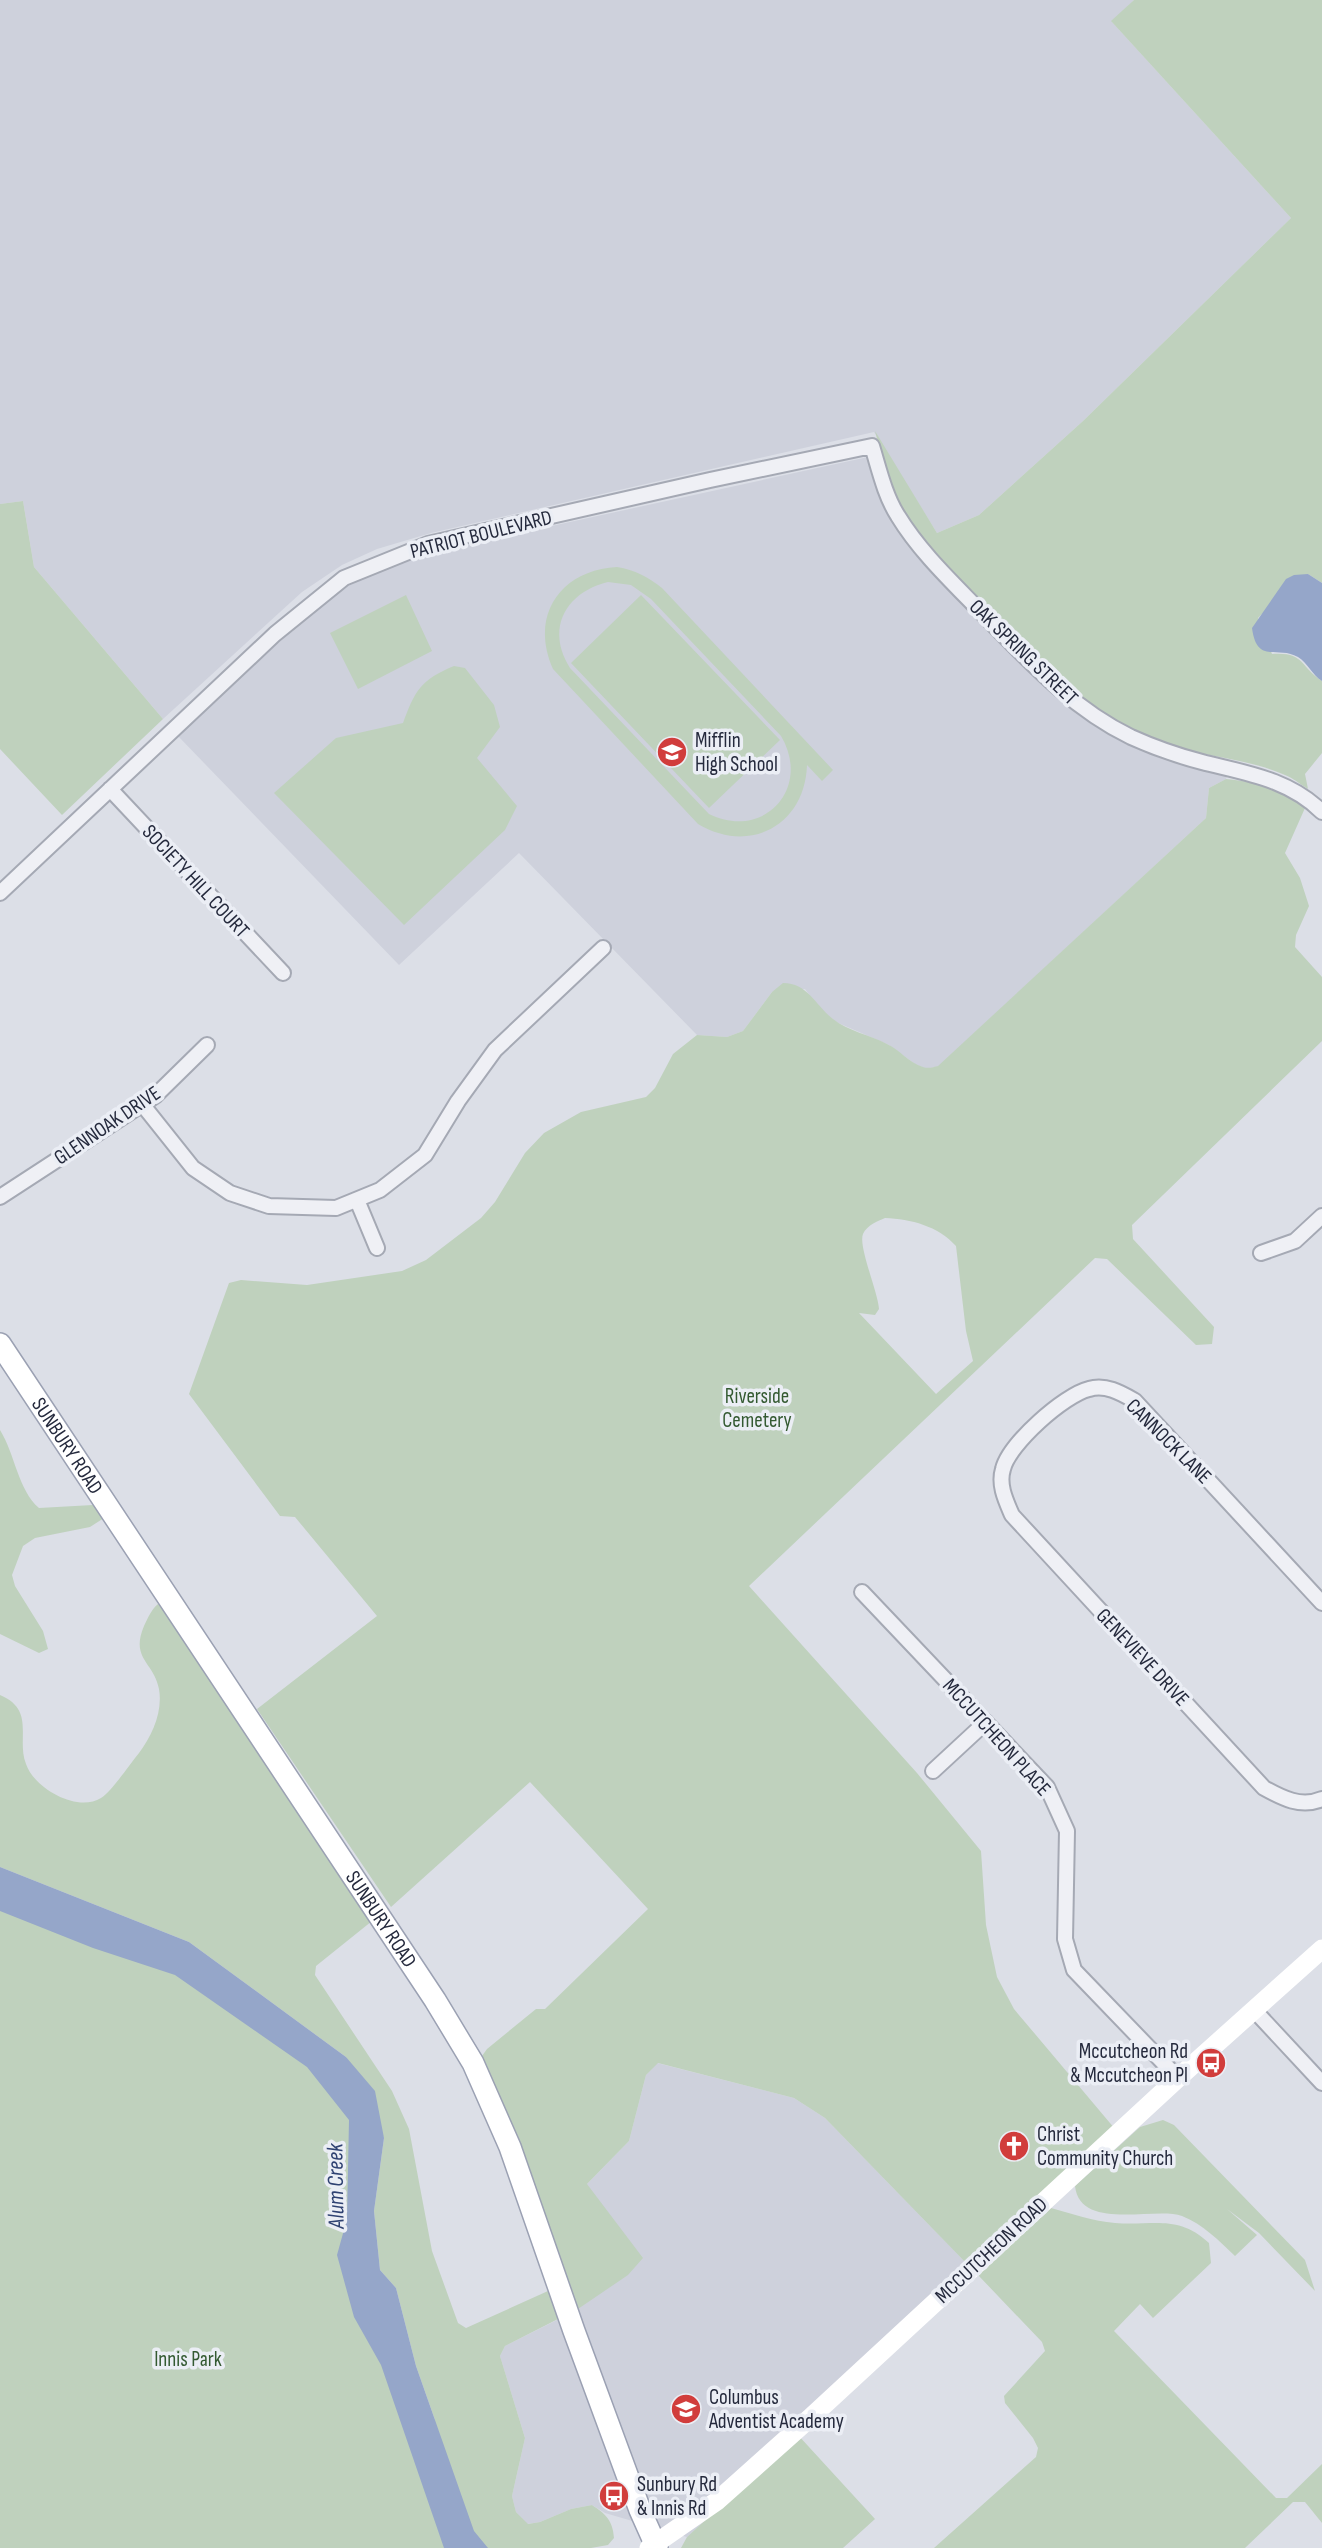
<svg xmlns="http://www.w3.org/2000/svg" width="1322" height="2548" font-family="'Sofia Sans Condensed',sans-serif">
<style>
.built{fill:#ced1dc}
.green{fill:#bfd1bd;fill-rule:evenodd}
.water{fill:#95a6c9}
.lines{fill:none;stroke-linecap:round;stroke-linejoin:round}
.street-casing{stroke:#a5a9b4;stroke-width:18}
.primary-casing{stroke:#9ba1b3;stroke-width:24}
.street{stroke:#eff0f5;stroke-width:14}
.secondary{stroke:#fff;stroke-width:19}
.primary{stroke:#fff;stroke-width:21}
.labels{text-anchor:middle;stroke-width:7;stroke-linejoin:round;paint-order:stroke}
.street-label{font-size:21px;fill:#252a3d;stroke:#ebeef5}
.poi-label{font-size:21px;fill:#252a3d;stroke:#ebeef5;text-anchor:start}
.park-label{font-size:21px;fill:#345a32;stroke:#ebeef5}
.water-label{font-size:23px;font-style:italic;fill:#2f4272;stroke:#ebeef5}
</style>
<rect width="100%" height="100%" fill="#dcdfe7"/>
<path class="built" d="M 0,0 L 1134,0 L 1112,22 L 1291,218 L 1083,421 L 979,515 L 937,533 L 874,432 L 431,533 L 377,549 L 342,565 L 302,592 L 163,719 L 34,567 L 23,501 L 0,504 Z
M 868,457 L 886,510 L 898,530 L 915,551 L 1046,687 L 1080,715 L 1122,740 L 1180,763 L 1228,773 L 1226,779 L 1209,788 L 1206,818 L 939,1066 L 927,1069 L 915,1064 L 889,1045 L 836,1022 L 821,1010 L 805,989 L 772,992 L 743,1031 L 727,1037 L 697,1035 L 519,853 L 399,965 L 178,736 L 312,612 L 350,585 L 402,561 L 446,549 Z
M 657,2063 L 794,2098 L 825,2118 L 971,2268 L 798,2435 L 687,2537 L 605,2513 L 592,2505 L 571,2509 L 540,2522 L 527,2524 L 516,2512 L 512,2496 L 525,2438 L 500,2356 L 505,2346 L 575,2311 L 587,2184 L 629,2141 L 646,2075 Z"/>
<path class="green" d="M 1134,0 L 1322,0 L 1322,583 L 1308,574 L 1272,600 L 1266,610 L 1258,618 L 1272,654 C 1305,652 1299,666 1322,681 L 1322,753 L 1305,774 L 1308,789 C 1300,784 1293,778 1285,775 C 1242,756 1193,757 1150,739 C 1058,699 983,603 915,531 C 891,496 886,472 875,431 L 937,533 L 979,515 L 1083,421 L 1291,218 L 1111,21 Z
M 23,501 L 34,567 L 163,719 L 62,815 L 0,749 L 0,504 Z
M 617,567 C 635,570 648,577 662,588 L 833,770 L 822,781 L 807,765 C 805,825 750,855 698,824 L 553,669 C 529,615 561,570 617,567 ZM 608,582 L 631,585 L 651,599 L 781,736 C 812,788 764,841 709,814 L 570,668 C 545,629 566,592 608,582 Z
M 406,595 L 432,651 L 358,689 L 330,633 Z
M 641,595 L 780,740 L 709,808 L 571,663 Z
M 454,666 L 465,668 L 494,705 L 500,727 L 477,758 L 517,806 L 505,830 L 404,925 L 274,793 L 336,738 L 403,723 C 415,691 420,680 454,666 Z
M 1226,779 C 1262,783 1276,786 1305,808 L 1285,853 L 1300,878 L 1309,906 L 1296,935 L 1295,947 L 1322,977 L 1322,1041 L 1132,1225 L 1133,1239 L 1214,1327 L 1212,1344 L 1196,1345 L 1107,1259 L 1095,1258 L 749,1586 L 917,1773 L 981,1851 L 986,1925 L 997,1977 L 1014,2009 L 1115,2129 L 966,2263 L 825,2118 L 794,2098 L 658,2063 L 646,2075 L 629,2141 L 587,2184 L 643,2258 L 628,2275 L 575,2311 L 498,2091 L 482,2056 L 487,2049 L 536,2009 L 545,2009 L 648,1909 L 530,1782 L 391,1907 L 257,1709 L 377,1616 L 295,1517 L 280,1516 L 189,1394 L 229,1283 L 241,1280 L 307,1285 L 402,1271 L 426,1260 L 481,1218 L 495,1202 L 525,1153 L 544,1133 L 581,1112 L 646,1097 L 655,1088 L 673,1054 L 697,1035 L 727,1037 L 743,1031 L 772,992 L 783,983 C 808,983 815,1005 833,1019 C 848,1031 870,1035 887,1044 C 900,1050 909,1063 923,1067 C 929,1069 933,1067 938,1066 L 1206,818 L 1209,788 ZM 885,1218 C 911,1219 938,1226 956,1246 L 966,1331 L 973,1361 L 936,1394 L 859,1313 L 875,1315 L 879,1309 C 878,1292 858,1246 863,1234 C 867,1225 878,1221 885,1218 Z
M 0,1430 C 15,1454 18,1490 39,1508 L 93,1505 L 102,1512 L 104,1518 L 90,1527 L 35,1538 L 23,1546 L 12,1575 L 15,1586 L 43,1631 L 48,1649 L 39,1653 L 0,1634 Z
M 158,1604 L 162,1606 L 377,1917 L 316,1966 L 315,1975 L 392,2091 L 409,2129 L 432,2251 L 458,2323 L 466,2328 L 548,2291 L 560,2318 L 505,2346 L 500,2356 L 525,2438 L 512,2496 L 516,2512 L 528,2524 L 540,2522 L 571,2509 L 592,2505 C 606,2514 613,2521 614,2538 L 608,2545 L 591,2548 L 0,2548 L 0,1884 L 64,1906 L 328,2058 L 361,2124 L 367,2303 L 435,2420 L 416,2366 L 396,2288 L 380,2270 L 374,2211 L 384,2138 L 346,2057 L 189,1942 L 0,1867 L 0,1695 C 36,1710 16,1739 26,1764 C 34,1788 77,1813 101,1798 C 113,1790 129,1765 139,1753 C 152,1736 163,1712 159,1689 C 154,1662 130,1659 144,1626 C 148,1618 151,1610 158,1604 Z
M 1163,2120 L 1174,2125 L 1305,2260 L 1315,2291 L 1259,2233 L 1227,2209 L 1257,2235 L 1235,2256 C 1219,2241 1203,2224 1182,2216 C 1156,2206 1080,2232 1075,2186 L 1140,2127 Z
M 1051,2208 C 1072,2214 1093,2221 1115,2223 C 1153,2226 1178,2214 1209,2243 L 1211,2263 L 1153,2318 L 1140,2304 L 1114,2331 L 1276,2498 L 1287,2498 L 1322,2464 L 1322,2523 L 1305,2502 L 1293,2502 L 1245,2548 L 934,2548 L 1036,2457 L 1038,2448 L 1033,2438 L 1005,2403 L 1004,2396 L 1045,2351 L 1042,2342 L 978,2275 Z
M 798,2435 L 875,2519 L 843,2548 L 681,2548 L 687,2537 Z"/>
<path class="water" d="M 1308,574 L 1322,583 L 1322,681 C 1312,675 1308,663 1298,657 C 1277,645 1257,665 1252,628 L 1286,579 L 1294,575 Z
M 0,1867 L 189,1942 L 346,2057 L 375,2091 L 384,2138 L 374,2211 L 380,2270 L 396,2288 L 416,2366 L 474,2531 L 488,2548 L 444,2548 L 381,2365 L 354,2317 L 337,2255 L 347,2219 L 349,2120 L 307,2067 L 175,1975 L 93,1948 L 0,1911 Z"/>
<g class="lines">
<g class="street-casing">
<path id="street" d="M 110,789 L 283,973
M 0,893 L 275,634 L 344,578 L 428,544 L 710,480 L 872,446 C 879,469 885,496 898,516 C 920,552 952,582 981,612 C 1027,659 1071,708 1131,737 C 1153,747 1179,756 1202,762 C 1245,773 1289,779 1322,812
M 142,1104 L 193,1168 L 230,1193 L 269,1206 L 336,1208 L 380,1190 L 425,1155 L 458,1101 L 495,1050 L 603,948
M 0,1197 L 155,1096 L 207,1045
M 357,1200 L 377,1248
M 1261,1253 L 1295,1241 L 1322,1216
M 862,1592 L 1047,1787 L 1067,1831 L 1065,1939 L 1074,1970 L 1178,2078
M 1322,1603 L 1135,1401 C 1121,1393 1106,1384 1089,1389 C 1064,1395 1009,1444 1003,1469 C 998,1485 1006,1501 1012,1515 L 1264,1788 C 1282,1798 1301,1808 1322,1799
M 933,1771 L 986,1722
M 1255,2011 L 1322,2083"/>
</g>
<g class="primary-casing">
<g id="primary">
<path id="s1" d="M 0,1344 L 435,2000 L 473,2063 L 510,2147 L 574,2331 L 640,2510 L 657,2548"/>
</g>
</g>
<use href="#street" class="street"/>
<path class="secondary" d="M 649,2548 L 717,2501 L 810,2418 L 1178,2078 L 1322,1949"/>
<use href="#primary" class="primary"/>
</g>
<defs>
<g id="school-disc" transform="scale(1.575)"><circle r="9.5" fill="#d13d3c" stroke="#ebeef5"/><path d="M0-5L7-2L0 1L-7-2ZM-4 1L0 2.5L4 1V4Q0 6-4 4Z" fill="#fff"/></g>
<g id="bus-disc" transform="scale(1.575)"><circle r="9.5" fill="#d13d3c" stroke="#ebeef5"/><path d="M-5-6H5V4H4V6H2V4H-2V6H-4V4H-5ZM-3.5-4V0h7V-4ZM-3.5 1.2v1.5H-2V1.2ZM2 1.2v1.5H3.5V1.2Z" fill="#fff"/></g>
<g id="church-disc" transform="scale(1.575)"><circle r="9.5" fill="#d13d3c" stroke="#ebeef5"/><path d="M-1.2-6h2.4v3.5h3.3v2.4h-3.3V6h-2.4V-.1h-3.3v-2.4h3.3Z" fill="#fff"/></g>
</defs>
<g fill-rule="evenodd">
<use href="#school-disc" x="672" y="752"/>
<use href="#bus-disc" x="1211" y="2063"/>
<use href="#church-disc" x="1014" y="2146"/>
<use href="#school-disc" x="686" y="2409"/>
<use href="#bus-disc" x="614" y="2496"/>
</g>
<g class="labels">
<g class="street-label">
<text transform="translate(481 534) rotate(-14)" y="7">PATRIOT BOULEVARD</text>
<text transform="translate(1024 652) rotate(44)" y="7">OAK SPRING STREET</text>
<text transform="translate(196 881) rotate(47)" y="7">SOCIETY HILL COURT</text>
<text transform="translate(107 1125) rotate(-34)" y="7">GLENNOAK DRIVE</text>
<text transform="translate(1169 1441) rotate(45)" y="7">CANNOCK LANE</text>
<text dy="7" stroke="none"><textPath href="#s1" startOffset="122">SUNBURY ROAD</textPath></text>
<text transform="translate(1143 1657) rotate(47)" y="7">GENEVIEVE DRIVE</text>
<text transform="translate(997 1737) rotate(48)" y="7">MCCUTCHEON PLACE</text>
<text dy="7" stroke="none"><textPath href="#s1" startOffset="690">SUNBURY ROAD</textPath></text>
<text transform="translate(991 2250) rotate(-43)" y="7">MCCUTCHEON ROAD</text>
</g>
<g class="poi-label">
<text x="695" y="747">Mifflin<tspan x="695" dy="24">High School</tspan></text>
<text x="1188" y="2058" text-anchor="end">Mccutcheon Rd<tspan x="1188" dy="24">&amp; Mccutcheon Pl</tspan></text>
<text x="1037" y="2141">Christ<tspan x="1037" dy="24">Community Church</tspan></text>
<text x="709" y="2404">Columbus<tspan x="709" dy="24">Adventist Academy</tspan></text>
<text x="637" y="2491">Sunbury Rd<tspan x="637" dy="24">&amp; Innis Rd</tspan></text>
</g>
<g class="park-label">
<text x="757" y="1403">Riverside<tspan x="757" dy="24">Cemetery</tspan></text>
<text x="188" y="2366">Innis Park</text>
</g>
<g class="water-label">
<text transform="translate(335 2186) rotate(-91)" y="8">Alum Creek</text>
</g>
</g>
</svg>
